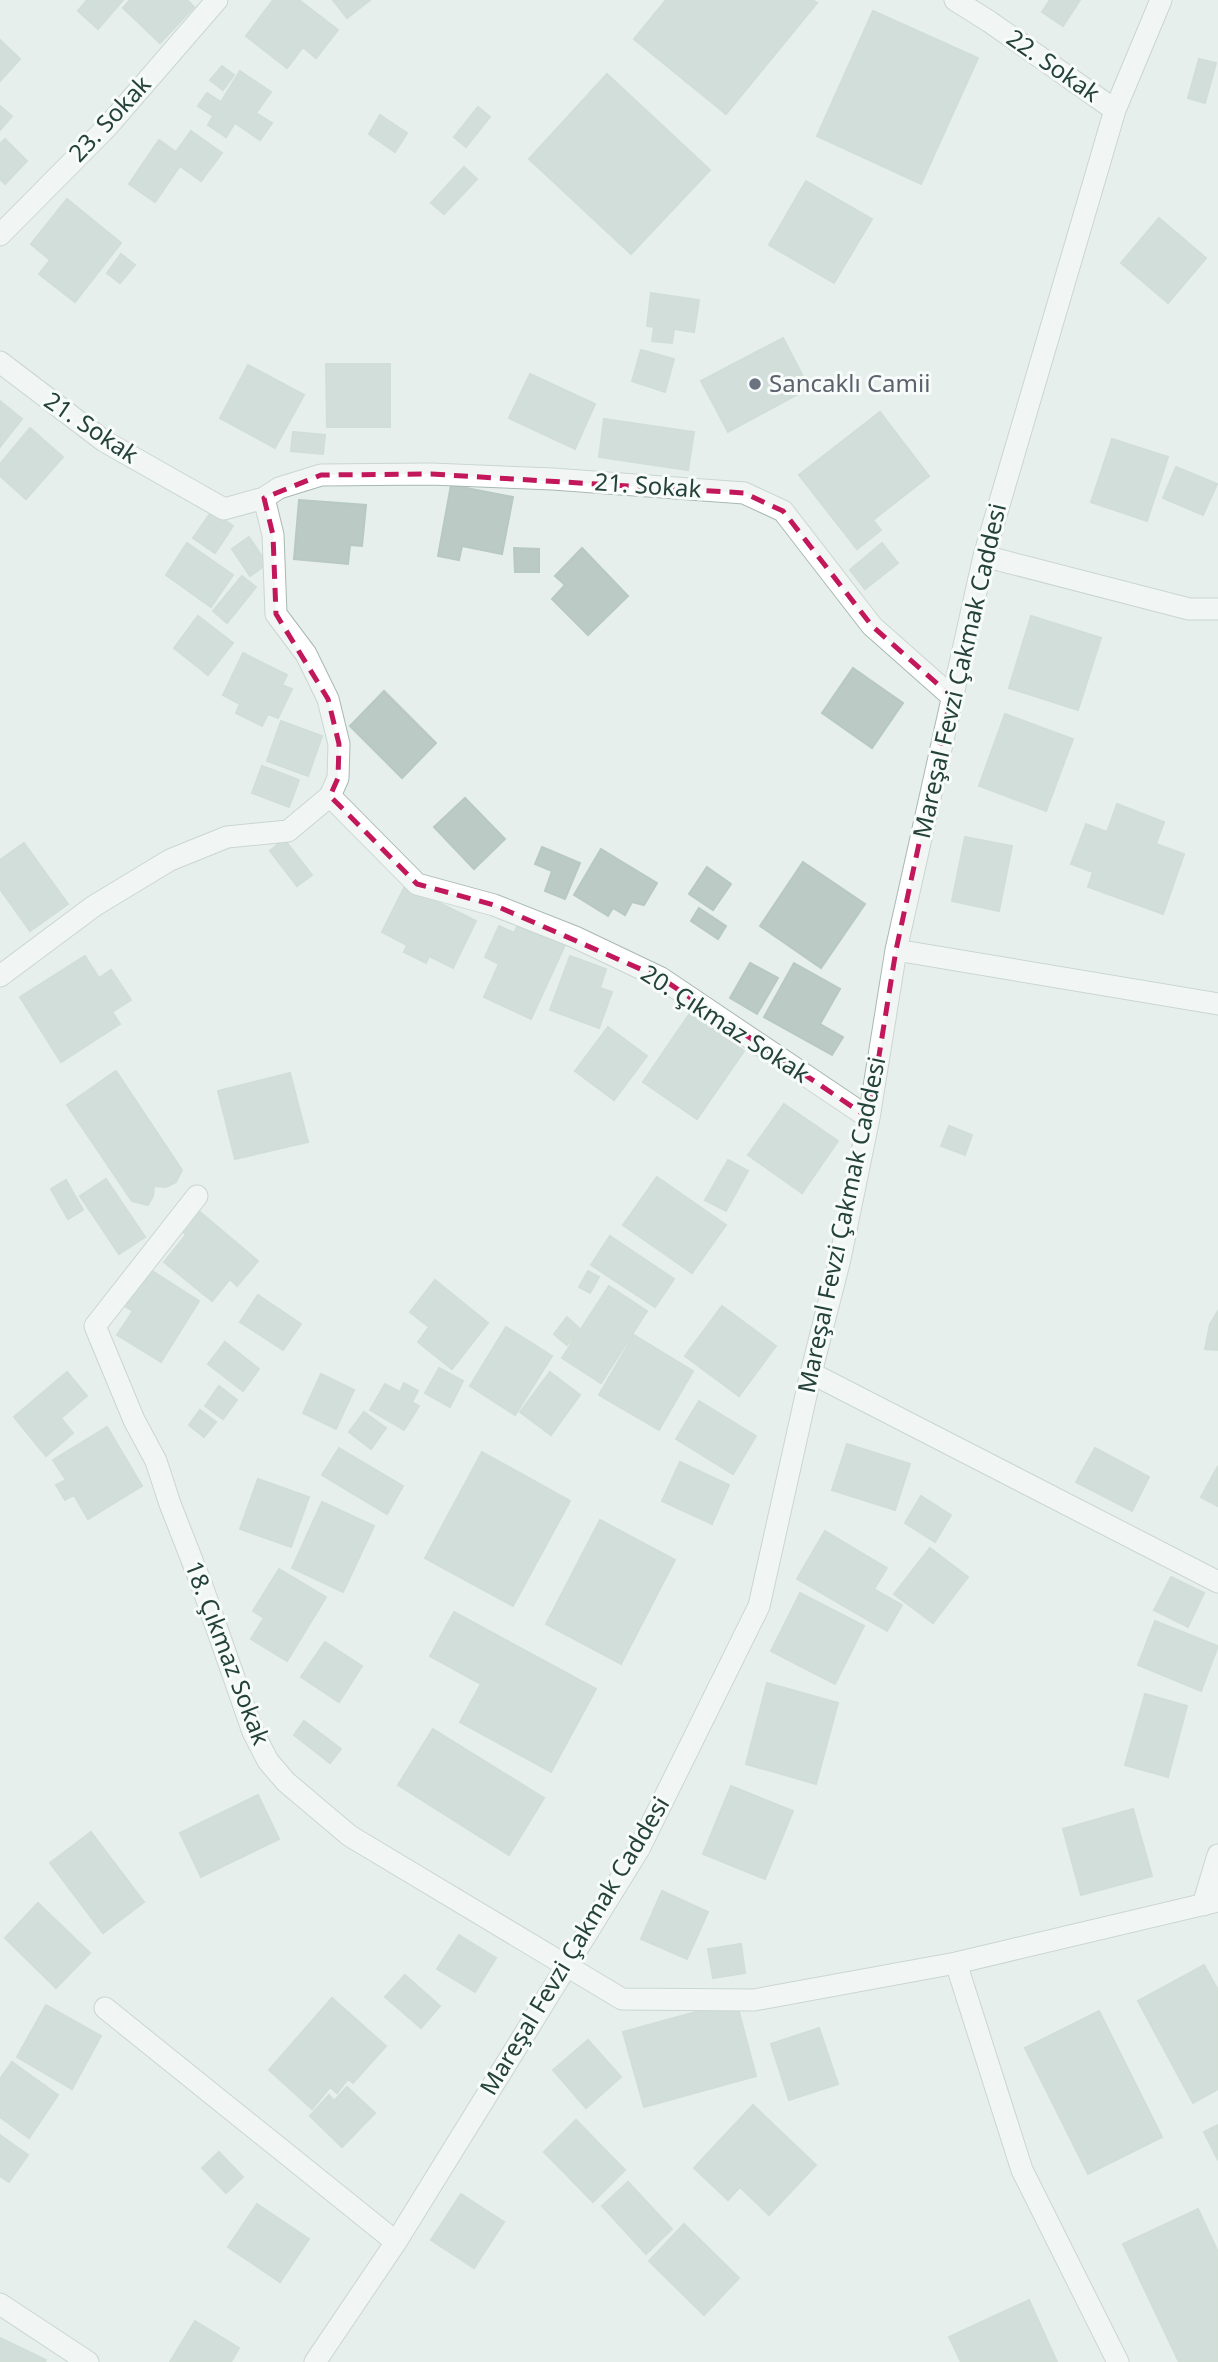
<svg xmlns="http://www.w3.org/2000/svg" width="1218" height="2362" font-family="'Noto Sans',sans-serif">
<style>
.building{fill:#bbcac4;stroke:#b8c9c2;stroke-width:2}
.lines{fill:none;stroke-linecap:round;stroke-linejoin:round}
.minor-casing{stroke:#a8b8b2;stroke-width:23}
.minor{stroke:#fff;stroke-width:21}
.marked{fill:none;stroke:#c2185b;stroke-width:5;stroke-dasharray:14 9;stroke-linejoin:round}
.worship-dot{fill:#6b7280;stroke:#f7fbf9;stroke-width:2.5}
.labels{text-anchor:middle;stroke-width:6;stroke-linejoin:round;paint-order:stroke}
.street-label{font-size:24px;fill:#24423a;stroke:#f7fbf9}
.worship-label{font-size:24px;fill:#5b616d;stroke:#f7fbf9;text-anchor:start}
</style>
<rect width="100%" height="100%" fill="#e6efeb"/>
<path class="building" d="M 87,0 L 123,0 L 98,29 L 78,11 Z
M 130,0 L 187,0 L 194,7 L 160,43 L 123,8 Z
M 273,0 L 299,0 L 338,30 L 316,58 L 303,47 L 287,68 L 246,36 Z
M 333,0 L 370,0 L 347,18 Z
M 666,0 L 813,0 L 817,3 L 726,114 L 634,39 Z
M 1050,0 L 1080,0 L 1063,26 L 1042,12 Z
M 873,11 L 978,58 L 921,184 L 817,136 Z
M 0,40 L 20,59 L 0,81 Z
M 1199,59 L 1216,63 L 1205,103 L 1188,98 Z
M 222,66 L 234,75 L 223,90 L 210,80 Z
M 240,71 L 271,92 L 256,113 L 272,123 L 260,140 L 235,123 L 226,137 L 208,125 L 213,116 L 198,106 L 207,93 L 221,102 Z
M 607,74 L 710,170 L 631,254 L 529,159 Z
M 0,106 L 12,116 L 0,130 Z
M 478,107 L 490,117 L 466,147 L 454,137 Z
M 380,115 L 407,133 L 395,152 L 369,134 Z
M 191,131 L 222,153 L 201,181 L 180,166 L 155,202 L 129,184 L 159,140 L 176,152 Z
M 5,139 L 27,161 L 5,184 L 0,179 L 0,144 Z
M 464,167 L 477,179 L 444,214 L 431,203 Z
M 806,181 L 872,219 L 834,283 L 769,245 Z
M 67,199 L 121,243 L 75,302 L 39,274 L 50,260 L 31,244 Z
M 1159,218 L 1206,258 L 1168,303 L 1121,263 Z
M 121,254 L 135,265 L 120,283 L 107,273 Z
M 651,293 L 699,300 L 694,332 L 674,329 L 672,343 L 652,341 L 654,327 L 647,326 Z
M 783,338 L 809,388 L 728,432 L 701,381 Z
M 641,350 L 674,359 L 665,392 L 632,381 Z
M 326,364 L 390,364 L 390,427 L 327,427 Z
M 248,365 L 304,395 L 275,448 L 220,418 Z
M 530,374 L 595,404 L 575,449 L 509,418 Z
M 0,401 L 22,419 L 0,447 Z
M 880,412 L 929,476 L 873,520 L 881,530 L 857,549 L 799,475 Z
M 604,419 L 694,432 L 688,470 L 599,457 Z
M 30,428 L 63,457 L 26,499 L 0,476 L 0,464 Z
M 293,432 L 325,435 L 323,454 L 291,451 Z
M 1112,439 L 1168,457 L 1147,521 L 1091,502 Z
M 1176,467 L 1217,484 L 1203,515 L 1163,498 Z
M 451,485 L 513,497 L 502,554 L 462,546 L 459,560 L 438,556 Z
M 299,500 L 366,505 L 362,546 L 350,545 L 348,564 L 294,559 Z
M 212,511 L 233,526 L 215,553 L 193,538 Z
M 249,537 L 267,564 L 250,576 L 232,549 Z
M 187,543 L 233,575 L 211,607 L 166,575 Z
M 882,543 L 898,563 L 865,589 L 850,570 Z
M 514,548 L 539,549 L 539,572 L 515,572 Z
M 582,548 L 628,596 L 588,635 L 552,599 L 565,585 L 555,576 Z
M 242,576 L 256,587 L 227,623 L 213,611 Z
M 198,616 L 233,643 L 208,675 L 174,648 Z
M 1031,616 L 1101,638 L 1078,710 L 1009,688 Z
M 243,653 L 287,675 L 282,685 L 292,689 L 278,718 L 268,714 L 262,726 L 236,713 L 240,704 L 223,695 Z
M 853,668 L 903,703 L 872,748 L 822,713 Z
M 384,691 L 436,743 L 402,778 L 350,726 Z
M 1005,714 L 1073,739 L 1046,811 L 979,786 Z
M 281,721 L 322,736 L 308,776 L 267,761 Z
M 262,766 L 299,780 L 289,807 L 252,793 Z
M 465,798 L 505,839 L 474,869 L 434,827 Z
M 1117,804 L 1164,822 L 1156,844 L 1184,854 L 1163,914 L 1088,887 L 1093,872 L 1071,864 L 1086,824 L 1107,832 Z
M 965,837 L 1012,846 L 999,911 L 952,901 Z
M 284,839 L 312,875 L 297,886 L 270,851 Z
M 24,843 L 68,904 L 30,931 L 0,889 L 0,860 Z
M 542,847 L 580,863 L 565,899 L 545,891 L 552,871 L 535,864 Z
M 601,849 L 657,883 L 644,905 L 632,902 L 625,915 L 613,908 L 608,916 L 574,895 Z
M 803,862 L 865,904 L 821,968 L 760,926 Z
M 707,867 L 731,884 L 713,910 L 689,894 Z
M 405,886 L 476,921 L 453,968 L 429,956 L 426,963 L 404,952 L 407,945 L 382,932 Z
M 699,908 L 726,926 L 718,939 L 691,921 Z
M 519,923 L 565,945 L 531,1019 L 484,997 L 499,964 L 485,957 L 499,926 L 514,933 Z
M 85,956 L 99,978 L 111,970 L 131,1000 L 112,1012 L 120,1024 L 61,1062 L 20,997 Z
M 570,956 L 606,969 L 600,988 L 612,992 L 599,1028 L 550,1010 Z
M 750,963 L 778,978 L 757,1014 L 730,998 Z
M 794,963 L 840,989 L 820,1024 L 843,1037 L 832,1055 L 764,1017 Z
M 690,1013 L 744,1051 L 697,1119 L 643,1082 Z
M 608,1027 L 647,1056 L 614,1100 L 575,1071 Z
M 116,1071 L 182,1170 L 176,1182 L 166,1187 L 154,1186 L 153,1196 L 148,1205 L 132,1201 L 67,1105 Z
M 290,1073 L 308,1142 L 235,1159 L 218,1091 Z
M 784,1104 L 838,1141 L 802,1193 L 748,1155 Z
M 949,1126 L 972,1135 L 965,1155 L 941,1146 Z
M 728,1160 L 748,1171 L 726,1211 L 705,1200 Z
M 657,1177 L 726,1225 L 692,1273 L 623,1225 Z
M 106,1179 L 145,1237 L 119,1254 L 80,1196 Z
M 66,1180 L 83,1210 L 68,1219 L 51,1189 Z
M 200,1212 L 258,1261 L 237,1286 L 230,1279 L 212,1301 L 164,1262 L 186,1235 L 184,1233 Z
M 610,1236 L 674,1279 L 655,1307 L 591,1265 Z
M 149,1269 L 199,1301 L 161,1362 L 117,1335 L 133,1311 L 126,1307 Z
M 588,1271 L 599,1277 L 590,1293 L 579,1287 Z
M 435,1280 L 488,1323 L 452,1369 L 418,1342 L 429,1327 L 410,1312 Z
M 609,1286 L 647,1311 L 601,1383 L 562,1358 Z
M 258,1295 L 301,1324 L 283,1350 L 240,1322 Z
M 722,1306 L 776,1346 L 739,1396 L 685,1356 Z
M 1218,1311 L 1218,1350 L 1205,1349 L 1210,1324 Z
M 567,1317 L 580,1329 L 567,1345 L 554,1334 Z
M 506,1327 L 552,1356 L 515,1415 L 470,1386 Z
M 634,1335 L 693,1371 L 659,1430 L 599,1395 Z
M 225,1342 L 259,1369 L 243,1391 L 208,1364 Z
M 439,1368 L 463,1381 L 450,1407 L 425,1393 Z
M 67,1372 L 87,1396 L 61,1418 L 73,1433 L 46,1456 L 14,1417 Z
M 550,1372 L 580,1395 L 551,1435 L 520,1412 Z
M 321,1374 L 354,1390 L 336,1429 L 303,1413 Z
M 404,1383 L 418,1391 L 412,1402 L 419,1406 L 404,1430 L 370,1410 L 385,1384 L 400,1392 Z
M 219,1386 L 237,1400 L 223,1419 L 205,1406 Z
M 699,1401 L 756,1436 L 733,1474 L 676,1439 Z
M 200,1410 L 216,1422 L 204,1437 L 189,1425 Z
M 364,1412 L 386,1428 L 371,1449 L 349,1432 Z
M 107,1427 L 142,1486 L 88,1519 L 74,1495 L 65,1500 L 56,1485 L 66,1480 L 53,1460 Z
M 847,1444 L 910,1464 L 895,1510 L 832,1490 Z
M 339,1448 L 403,1486 L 387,1514 L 322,1475 Z
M 1095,1448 L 1149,1477 L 1132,1511 L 1076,1482 Z
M 482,1452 L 570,1501 L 513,1606 L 425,1558 Z
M 680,1462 L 729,1485 L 712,1524 L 662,1501 Z
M 1218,1466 L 1218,1506 L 1201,1497 Z
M 258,1479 L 309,1497 L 291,1547 L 240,1529 Z
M 921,1496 L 951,1515 L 935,1542 L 905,1523 Z
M 322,1502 L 374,1526 L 343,1592 L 292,1568 Z
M 600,1520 L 675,1560 L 621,1664 L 546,1624 Z
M 825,1531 L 887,1568 L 874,1589 L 902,1605 L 887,1631 L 797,1579 Z
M 930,1548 L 968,1577 L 933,1623 L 894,1594 Z
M 279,1569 L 326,1597 L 287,1661 L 251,1639 L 264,1618 L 253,1611 Z
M 1171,1577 L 1204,1593 L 1188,1627 L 1154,1610 Z
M 800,1593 L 864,1626 L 835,1684 L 771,1651 Z
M 454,1612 L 596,1689 L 551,1772 L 460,1722 L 481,1684 L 430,1656 Z
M 1155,1621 L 1218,1646 L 1201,1691 L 1138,1665 Z
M 325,1642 L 362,1666 L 339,1702 L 301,1677 Z
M 767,1683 L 838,1703 L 816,1784 L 746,1764 Z
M 1145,1694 L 1187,1706 L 1168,1777 L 1125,1765 Z
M 304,1721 L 341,1749 L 330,1763 L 294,1735 Z
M 433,1729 L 544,1798 L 509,1855 L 398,1785 Z
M 731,1786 L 793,1811 L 765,1879 L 703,1854 Z
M 258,1795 L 279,1839 L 201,1877 L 180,1833 Z
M 1133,1809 L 1152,1876 L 1081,1895 L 1063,1829 Z
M 91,1832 L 144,1902 L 103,1933 L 50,1863 Z
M 662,1891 L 708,1912 L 687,1959 L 641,1939 Z
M 38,1903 L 90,1953 L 56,1988 L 5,1938 Z
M 459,1935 L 496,1958 L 475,1992 L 437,1969 Z
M 741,1944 L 745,1973 L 713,1978 L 708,1949 Z
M 1204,1965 L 1218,1990 L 1218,2089 L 1193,2103 L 1138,2001 Z
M 405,1975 L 440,2006 L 421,2028 L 385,1997 Z
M 332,1998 L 386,2046 L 353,2083 L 348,2079 L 337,2093 L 330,2087 L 312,2109 L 269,2070 Z
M 736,2001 L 756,2076 L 644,2107 L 623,2032 Z
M 46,2005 L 101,2036 L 72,2089 L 17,2057 Z
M 1099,2011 L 1162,2137 L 1088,2174 L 1025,2048 Z
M 819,2028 L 838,2084 L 789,2100 L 771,2044 Z
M 588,2040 L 621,2077 L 586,2108 L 553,2070 Z
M 12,2062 L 58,2095 L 29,2138 L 0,2117 L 0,2079 Z
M 347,2087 L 375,2113 L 342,2147 L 310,2116 L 329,2095 L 334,2101 Z
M 753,2105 L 816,2165 L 769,2215 L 740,2187 L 728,2200 L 694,2168 Z
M 576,2120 L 625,2170 L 593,2202 L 544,2152 Z
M 1218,2125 L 1218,2160 L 1204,2132 Z
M 0,2135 L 28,2155 L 9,2182 L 0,2176 Z
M 219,2152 L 243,2177 L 226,2193 L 202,2168 Z
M 628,2182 L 672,2229 L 646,2254 L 602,2206 Z
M 461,2194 L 504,2222 L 474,2268 L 431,2240 Z
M 257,2204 L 309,2239 L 280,2282 L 228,2247 Z
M 1198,2209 L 1218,2252 L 1218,2362 L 1179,2362 L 1123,2244 Z
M 684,2224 L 739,2278 L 704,2315 L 649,2261 Z
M 1029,2300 L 1057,2362 L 961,2362 L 949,2337 Z
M 195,2321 L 239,2348 L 231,2362 L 170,2362 Z
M 0,2338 L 46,2360 L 45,2362 L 0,2362 Z"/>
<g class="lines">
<g class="minor-casing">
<path id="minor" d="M 955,0 L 990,22 L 1115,110
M 0,235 L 108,126 L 217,0
M 0,362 L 104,441 L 224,509 L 264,498 L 279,488 L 321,475 L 431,474 L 553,479 L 744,493 L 783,511 L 872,626 L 951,696
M 984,556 L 1189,609 L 1218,609
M 330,796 L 417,884 L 494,905 L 575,937 L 661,978 L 869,1118
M 896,950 L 1218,1004
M 0,976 L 94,906 L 170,860 L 227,837 L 288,831 L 330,796 L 338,778 L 339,744 L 328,699 L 306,654 L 276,614 L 273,535 L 264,498
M 197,1196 L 95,1326 L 134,1420 L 156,1461 L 170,1504 L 201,1583 L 253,1732 L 268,1761 L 286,1782 L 350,1836 L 622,1999 L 754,2000 L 956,1963 L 1218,1901
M 811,1373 L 1218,1582
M 1203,1905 L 1218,1855
M 956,1963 L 1022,2170 L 1118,2362
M 105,2008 L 396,2242
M 0,2304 L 88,2362
M 315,2362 L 396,2242 L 639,1849 L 759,1606 L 811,1373 L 840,1259 L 869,1118 L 896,950 L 984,556 L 1115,110 L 1161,0"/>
</g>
<use href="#minor" class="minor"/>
</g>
<path d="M0 0H1218V2362H0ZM 431,474 L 744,493 L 783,511 L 872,626 L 951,696 L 896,950 L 869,1118 L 661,978 L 494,905 L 417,884 L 330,796 L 338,778 L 339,744 L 328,699 L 276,614 L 273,535 L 264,498 L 321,475 Z" fill="#e6efeb" fill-opacity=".55" fill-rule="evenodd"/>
<path class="marked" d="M 431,474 L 744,493 L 783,511 L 872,626 L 951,696 L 896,950 L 869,1118 L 661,978 L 494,905 L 417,884 L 330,796 L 338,778 L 339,744 L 328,699 L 276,614 L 273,535 L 264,498 L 321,475 Z"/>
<circle class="worship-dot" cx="755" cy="384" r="7"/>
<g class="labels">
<g class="street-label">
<text transform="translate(1053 66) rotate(35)" y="8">22. Sokak</text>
<text transform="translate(110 119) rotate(-47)" y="8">23. Sokak</text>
<text transform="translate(91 428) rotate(34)" y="8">21. Sokak</text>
<text transform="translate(648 486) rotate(4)" y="8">21. Sokak</text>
<text transform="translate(960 671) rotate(-77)" y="8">Mareşal Fevzi Çakmak Caddesi</text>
<text transform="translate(725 1024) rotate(33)" y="8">20. Çıkmaz Sokak</text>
<text transform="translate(842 1225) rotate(-78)" y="8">Mareşal Fevzi Çakmak Caddesi</text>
<text transform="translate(227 1653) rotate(69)" y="8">18. Çıkmaz Sokak</text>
<text transform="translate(575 1946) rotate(-59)" y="8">Mareşal Fevzi Çakmak Caddesi</text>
</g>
<g class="worship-label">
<text x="769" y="392">Sancaklı Camii</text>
</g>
</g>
</svg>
